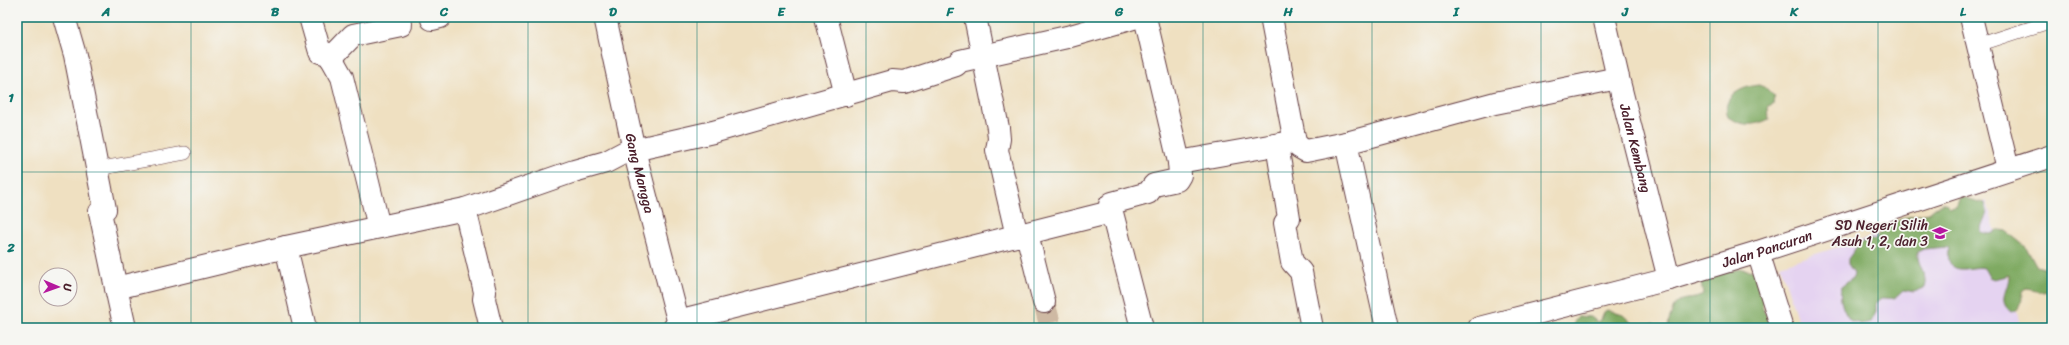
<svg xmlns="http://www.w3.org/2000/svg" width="2069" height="345" font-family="Sriracha,sans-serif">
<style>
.built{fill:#e5d3f1}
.forest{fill:#7faa62;stroke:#646446}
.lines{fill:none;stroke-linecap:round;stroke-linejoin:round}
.minor-tunnel{stroke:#ceb9a3;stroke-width:22;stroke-dasharray:22 11;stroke-linecap:butt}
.service-casing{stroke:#633c42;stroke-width:14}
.minor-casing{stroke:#633c42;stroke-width:24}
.service{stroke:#fff;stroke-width:13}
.minor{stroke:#fff;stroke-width:22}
.grid{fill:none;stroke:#0f766e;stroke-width:1;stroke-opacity:0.55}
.labels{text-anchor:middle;stroke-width:3.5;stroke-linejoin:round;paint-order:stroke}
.street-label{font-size:14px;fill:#4a1f2b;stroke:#f6f6f2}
.poi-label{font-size:14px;fill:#4a1f2b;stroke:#f6f6f2;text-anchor:end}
.neatline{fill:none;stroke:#0f766e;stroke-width:1.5}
.grid-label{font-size:13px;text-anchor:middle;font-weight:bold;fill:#0f766e}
</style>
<rect width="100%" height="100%" fill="#f6f6f2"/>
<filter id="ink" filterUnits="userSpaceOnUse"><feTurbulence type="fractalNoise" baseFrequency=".025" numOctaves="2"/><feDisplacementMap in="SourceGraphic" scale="8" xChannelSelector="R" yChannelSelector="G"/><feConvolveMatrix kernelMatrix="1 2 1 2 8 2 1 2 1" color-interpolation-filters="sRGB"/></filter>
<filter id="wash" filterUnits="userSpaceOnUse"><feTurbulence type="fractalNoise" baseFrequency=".012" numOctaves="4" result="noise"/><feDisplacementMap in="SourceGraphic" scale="16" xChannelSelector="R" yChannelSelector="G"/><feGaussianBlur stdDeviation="0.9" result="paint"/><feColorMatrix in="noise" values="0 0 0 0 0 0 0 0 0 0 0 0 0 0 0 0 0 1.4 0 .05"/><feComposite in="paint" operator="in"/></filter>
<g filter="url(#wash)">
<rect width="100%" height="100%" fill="#efe0c1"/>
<path class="built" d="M 1987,201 L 2021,328 L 1800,328 L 1780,265 Z"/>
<path class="forest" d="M 1759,85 L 1766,88 L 1774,96 L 1773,104 L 1768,108 L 1769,119 C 1755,126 1741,127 1728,116 C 1720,97 1743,86 1759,85 Z
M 1960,197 L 1985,203 C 1991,218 1980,220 1981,232 L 1990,234 L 2000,230 L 2006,231 L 2026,247 L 2036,266 L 2052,270 L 2052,289 L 2050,291 L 2042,292 L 2026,289 L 2022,292 C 2022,301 2022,310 2011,312 C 1996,300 2009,290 2009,275 L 1994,279 L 1989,277 L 1984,268 C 1974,265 1957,275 1950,263 C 1947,258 1950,252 1948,247 L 1923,249 L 1918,252 C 1916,265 1929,274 1924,288 L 1914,292 L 1904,290 C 1893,301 1894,298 1881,298 L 1876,302 L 1876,312 L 1871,322 L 1861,324 L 1851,321 C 1843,313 1839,299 1841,287 L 1853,278 L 1854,273 L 1848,264 L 1848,259 L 1860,242 L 1875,239 L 1885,228 L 1903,218 L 1929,213 L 1941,203 L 1946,203 L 1950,207 L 1956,206 Z
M 1742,269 L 1761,272 L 1766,296 L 1762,307 L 1768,317 L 1780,328 L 1669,328 C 1667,322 1670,318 1672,312 C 1678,293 1688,303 1703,295 L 1701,283 L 1706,274 Z
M 1607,310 L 1623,315 L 1637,328 L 1653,323 L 1658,328 L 1576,328 L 1574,322 L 1579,316 L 1591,317 L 1597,322 L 1601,319 L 1604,312 Z"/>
</g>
<g filter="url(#ink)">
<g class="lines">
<path class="minor-tunnel" d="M 1044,302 L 1051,328"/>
<g class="service-casing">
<path id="service" d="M 1978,45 L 2052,21
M 97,169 L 185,153"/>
</g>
<g class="minor-casing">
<g id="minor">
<path d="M 64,17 L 75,55 L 105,209 L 100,212 L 116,288"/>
<path d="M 310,17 L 320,52 L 329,54 L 342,77 L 379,227"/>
<path id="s1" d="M 605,17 L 634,150 L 680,328"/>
<path d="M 826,17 L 846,95"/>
<path d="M 975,17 L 998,128 L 999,139 L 997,150 L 1017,236"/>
<path d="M 1271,17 L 1295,142 L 1299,147 L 1306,151 L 1346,143 L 1495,103 L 1618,78"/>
<path id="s2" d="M 1604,17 L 1618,78 L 1669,279"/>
<path d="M 1971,17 L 2008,169"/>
<path d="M 432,19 L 440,17"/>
<path d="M 331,58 L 353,35 L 401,25 L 400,17"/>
<path d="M 1346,143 L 1387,328"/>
<path d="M 1277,145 L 1289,218 L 1285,223 L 1292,262 L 1301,272 L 1312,328"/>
<path d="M 1179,162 L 1292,142"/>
<path d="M 465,209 L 485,292 L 484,299 L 491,328"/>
<path d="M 1027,234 L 1044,302"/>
<path d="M 286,247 L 305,328"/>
<path d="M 1758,252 L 1782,328"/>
<path d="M 125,328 L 116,288 L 286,247 L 465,209 L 574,171 L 606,162 L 625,152 L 713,132 L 892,81 L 904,82 L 956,65 L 960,61 L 1067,37 L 1137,17"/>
<path d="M 674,328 L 690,318 L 1111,212"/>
<path d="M 1142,328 L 1110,205 L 1112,203 L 1148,193 L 1154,185 L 1177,180 L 1180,175 L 1179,162 L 1145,17"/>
<path id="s3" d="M 1479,328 L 1669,279 L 1758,252 L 2052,156"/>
</g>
</g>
<use href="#service" class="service"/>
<use href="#minor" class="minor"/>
</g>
</g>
<path class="grid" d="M 191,17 L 191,328M 360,17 L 360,328M 528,17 L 528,328M 697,17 L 697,328M 866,17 L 866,328M 1034,17 L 1034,328M 1203,17 L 1203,328M 1372,17 L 1372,328M 1541,17 L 1541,328M 1710,17 L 1710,328M 1878,17 L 1878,328M 17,172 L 2052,172"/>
<defs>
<g id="school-bare" transform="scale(1.2)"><path d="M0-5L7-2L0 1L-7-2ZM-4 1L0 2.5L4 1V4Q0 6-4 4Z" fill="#b5179e" stroke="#f6f6f2" stroke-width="2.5" paint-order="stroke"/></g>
</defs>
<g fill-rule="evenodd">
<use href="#school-bare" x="1940" y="233"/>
</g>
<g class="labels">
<g class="street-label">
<text dy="5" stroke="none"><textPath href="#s2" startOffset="135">Jalan Kembang</textPath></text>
<text dy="5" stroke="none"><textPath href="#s1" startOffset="160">Gang Mangga</textPath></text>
<text dy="5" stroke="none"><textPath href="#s3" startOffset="299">Jalan Pancuran</textPath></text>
</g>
<g class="poi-label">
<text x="1928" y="230">SD Negeri Silih<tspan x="1928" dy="16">Asuh 1, 2, dan 3</tspan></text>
</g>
</g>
<rect width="2069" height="345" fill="none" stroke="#f6f6f2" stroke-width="44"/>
<g transform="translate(58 287) rotate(92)"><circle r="19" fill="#f6f6f2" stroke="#b1a0a2"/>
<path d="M0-3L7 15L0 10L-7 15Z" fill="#b5179e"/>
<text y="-6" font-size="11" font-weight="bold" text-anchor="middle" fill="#4a1f2b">U</text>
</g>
<rect x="22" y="22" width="2025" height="301" class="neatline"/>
<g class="grid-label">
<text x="106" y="16">A</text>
<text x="275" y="16">B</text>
<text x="444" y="16">C</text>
<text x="613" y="16">D</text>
<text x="781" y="16">E</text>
<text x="950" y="16">F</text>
<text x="1119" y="16">G</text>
<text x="1288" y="16">H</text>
<text x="1456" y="16">I</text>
<text x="1625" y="16">J</text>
<text x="1794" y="16">K</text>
<text x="1963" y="16">L</text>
<text x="11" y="102">1</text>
<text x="11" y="252">2</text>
</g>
</svg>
